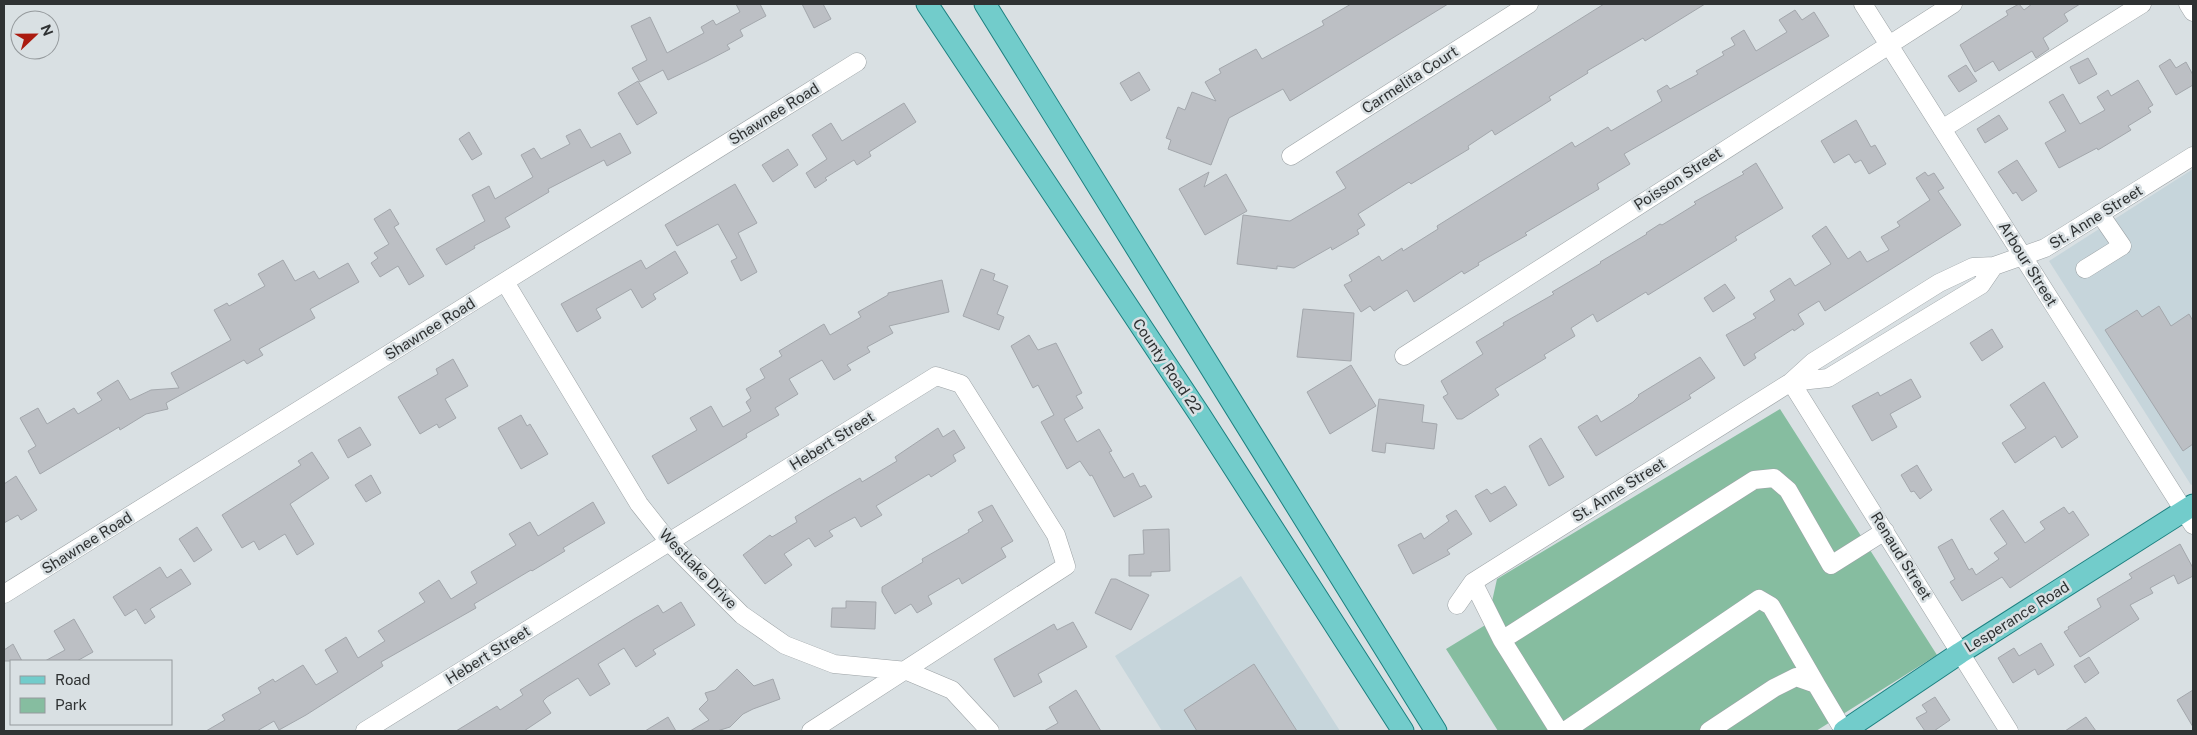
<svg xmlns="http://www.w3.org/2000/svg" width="2197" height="735" font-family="'Public Sans',sans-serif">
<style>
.built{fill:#c6d5db}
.green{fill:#86bda0}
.building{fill:#bcbfc4;stroke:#a3a7ac}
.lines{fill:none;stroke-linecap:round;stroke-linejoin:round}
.minor-casing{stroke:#9ca2a5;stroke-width:19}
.major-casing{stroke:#1d8080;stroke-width:23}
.minor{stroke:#fff;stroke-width:18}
.major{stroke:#72cccb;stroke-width:21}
.labels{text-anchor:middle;stroke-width:5;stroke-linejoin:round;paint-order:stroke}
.street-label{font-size:15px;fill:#2f3233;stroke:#d9e0e3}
</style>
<rect width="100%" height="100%" fill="#d9e0e3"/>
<path class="built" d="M 2193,169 L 2193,484 L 2191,485 L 2049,261 Z
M 1241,576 L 1340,731 L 1162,731 L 1115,656 Z"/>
<path class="green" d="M 1780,409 L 1937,655 L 1816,731 L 1498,731 L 1446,649 L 1487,624 L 1497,579 Z"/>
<path class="building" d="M 736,4 L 760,4 L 766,16 L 740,30 L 743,36 L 727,45 L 730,49 L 707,61 L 668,80 L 663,70 L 640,82 L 632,68 L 647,60 L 631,26 L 650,17 L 667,53 L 704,33 L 701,27 L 713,20 L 716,25 L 740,12 Z
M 802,4 L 823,4 L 831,19 L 814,28 Z
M 1351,4 L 1448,4 L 1290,101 L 1283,89 L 1229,118 L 1211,165 L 1168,149 L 1171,140 L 1166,138 L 1178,107 L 1185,110 L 1192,92 L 1216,101 L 1205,82 L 1221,73 L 1219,69 L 1256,49 L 1262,59 L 1324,25 L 1322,21 Z
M 1604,4 L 1705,4 L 1645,41 L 1643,38 L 1587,71 L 1588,73 L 1549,97 L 1551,100 L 1495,135 L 1492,130 L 1468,146 L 1469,149 L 1411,184 L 1409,182 L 1358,214 L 1365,225 L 1357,230 L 1359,234 L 1332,250 L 1331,247 L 1294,268 L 1277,266 L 1277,269 L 1237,264 L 1243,215 L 1290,221 L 1346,188 L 1336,172 Z
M 2019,4 L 2024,10 L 2032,4 L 2080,4 L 2064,14 L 2068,21 L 2043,38 L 2049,49 L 2036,58 L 2032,51 L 1999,71 L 1993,61 L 1975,72 L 1960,45 L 2008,15 L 2006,11 Z
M 1795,10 L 1802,20 L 1814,12 L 1829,36 L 1624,154 L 1630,164 L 1597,184 L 1599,189 L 1525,233 L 1527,235 L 1478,263 L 1479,265 L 1464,274 L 1462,271 L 1414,302 L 1407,290 L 1374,311 L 1370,306 L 1361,312 L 1344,285 L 1352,281 L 1349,275 L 1379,256 L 1382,261 L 1402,248 L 1403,251 L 1438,229 L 1437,226 L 1572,142 L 1575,147 L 1608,127 L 1611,131 L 1662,101 L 1657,91 L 1667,85 L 1670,89 L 1698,74 L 1696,71 L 1724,55 L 1722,52 L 1735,45 L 1731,38 L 1744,30 L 1756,51 L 1787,32 L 1779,20 Z
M 2088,58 L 2097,74 L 2079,84 L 2070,67 Z
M 2170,59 L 2176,68 L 2186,62 L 2193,75 L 2193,85 L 2176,95 L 2159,66 Z
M 1966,65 L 1977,81 L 1959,92 L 1948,76 Z
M 1139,72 L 1150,90 L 1131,101 L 1120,83 Z
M 2138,80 L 2153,105 L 2148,108 L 2151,112 L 2128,126 L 2131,130 L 2098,150 L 2097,148 L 2059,168 L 2045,143 L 2066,131 L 2049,102 L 2063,94 L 2080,124 L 2105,110 L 2097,97 L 2108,90 L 2111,96 Z
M 638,81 L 657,113 L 637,125 L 618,93 Z
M 904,103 L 916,122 L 869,152 L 871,156 L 857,165 L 854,160 L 825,178 L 827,180 L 815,188 L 806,173 L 827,159 L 812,135 L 831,123 L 842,141 Z
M 1999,115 L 2008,129 L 1985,143 L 1977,129 Z
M 1856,120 L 1871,147 L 1875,145 L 1886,164 L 1869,174 L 1861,160 L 1855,163 L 1849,154 L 1834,163 L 1821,141 Z
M 580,129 L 591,148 L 620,133 L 631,153 L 607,166 L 604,160 L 548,189 L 549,192 L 505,218 L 510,227 L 474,246 L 475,248 L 446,265 L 436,249 L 485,221 L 472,195 L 489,186 L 495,199 L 533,177 L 521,155 L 534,148 L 541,159 L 570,144 L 566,136 Z
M 469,132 L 482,154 L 472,160 L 459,139 Z
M 788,149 L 798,165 L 773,182 L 762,165 Z
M 2017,160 L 2037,191 L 2022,201 L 2016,192 L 2013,194 L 1998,172 Z
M 1756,163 L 1783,208 L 1735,237 L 1737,240 L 1648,295 L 1646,292 L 1597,322 L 1593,314 L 1571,328 L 1575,336 L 1544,355 L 1546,358 L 1495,389 L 1499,395 L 1462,419 L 1457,419 L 1443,397 L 1448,394 L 1441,381 L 1483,354 L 1476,342 L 1504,325 L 1503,323 L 1554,294 L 1552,292 L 1601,263 L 1600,262 L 1647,234 L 1646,233 L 1660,224 L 1662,225 L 1696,204 L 1694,202 L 1744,174 L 1742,172 Z
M 1209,172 L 1204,187 L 1226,174 L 1247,211 L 1205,235 L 1179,189 Z
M 1925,172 L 1928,176 L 1934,173 L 1944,188 L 1938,191 L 1961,225 L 1825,311 L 1819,301 L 1798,314 L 1804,324 L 1794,331 L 1793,329 L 1754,354 L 1756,358 L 1744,366 L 1726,335 L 1756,318 L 1753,314 L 1775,300 L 1770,291 L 1790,278 L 1795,286 L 1831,264 L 1812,236 L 1826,226 L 1848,259 L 1860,251 L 1867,262 L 1889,250 L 1881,237 L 1900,226 L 1897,222 L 1930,200 L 1916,178 Z
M 735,184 L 757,223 L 738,233 L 757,272 L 741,281 L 731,261 L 737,258 L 718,224 L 677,246 L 665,225 Z
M 390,209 L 399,224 L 394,227 L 424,276 L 409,285 L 398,266 L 380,277 L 371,263 L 378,258 L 374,253 L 389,244 L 374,219 Z
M 675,251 L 688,273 L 653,294 L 656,299 L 642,308 L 631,289 L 596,309 L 601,318 L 577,332 L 561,304 L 641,260 L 646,269 Z
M 283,260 L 295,281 L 314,271 L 319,279 L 348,263 L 359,282 L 310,309 L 315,318 L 259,349 L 263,355 L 247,364 L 244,360 L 166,403 L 168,409 L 146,414 L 120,430 L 119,427 L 40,474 L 28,451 L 36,446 L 20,418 L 38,408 L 47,424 L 74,408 L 78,414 L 102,400 L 97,393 L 118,380 L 130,400 L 151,390 L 179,388 L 171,373 L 231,340 L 214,310 L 227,303 L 229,306 L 265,286 L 258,274 Z
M 981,269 L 995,274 L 993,280 L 1008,286 L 997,314 L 1004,317 L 999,330 L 963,316 Z
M 942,280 L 949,312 L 889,326 L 893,333 L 867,347 L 870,352 L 847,365 L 851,370 L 834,380 L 822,360 L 789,379 L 798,394 L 775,408 L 779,415 L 746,434 L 747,437 L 668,484 L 652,456 L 697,430 L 690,418 L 711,406 L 723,427 L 751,411 L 746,402 L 751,398 L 746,389 L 765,378 L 760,369 L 782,356 L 779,351 L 824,324 L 830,335 L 861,317 L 858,312 L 888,295 L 888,293 Z
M 1725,284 L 1735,298 L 1713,312 L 1704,298 Z
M 2159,306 L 2171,326 L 2189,314 L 2193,321 L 2193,444 L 2183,451 L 2105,330 L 2137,310 L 2142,317 Z
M 1303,309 L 1354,313 L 1351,361 L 1297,357 Z
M 1992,329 L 2003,347 L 1982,361 L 1970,343 Z
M 1029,335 L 1038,350 L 1056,343 L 1082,393 L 1076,396 L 1083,408 L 1064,419 L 1077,442 L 1099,429 L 1112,451 L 1109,452 L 1124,478 L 1133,473 L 1140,487 L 1145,485 L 1152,497 L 1114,517 L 1092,475 L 1090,476 L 1080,461 L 1067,469 L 1041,422 L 1054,415 L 1038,385 L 1033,388 L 1011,346 Z
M 1700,357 L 1715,378 L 1689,395 L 1691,398 L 1596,456 L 1578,427 L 1597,415 L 1601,422 L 1633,402 L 1639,396 L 1638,395 Z
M 453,359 L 468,386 L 445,399 L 456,418 L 439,428 L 437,424 L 420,434 L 398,397 L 438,374 L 436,369 Z
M 1351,365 L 1376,406 L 1330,434 L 1307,392 Z
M 1911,379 L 1921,397 L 1890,414 L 1897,427 L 1872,441 L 1852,406 L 1878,392 L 1880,396 Z
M 2044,382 L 2078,437 L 2062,448 L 2055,436 L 2015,463 L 2002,443 L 2026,428 L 2010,405 Z
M 1379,399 L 1424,405 L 1422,422 L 1437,424 L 1434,449 L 1386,443 L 1385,453 L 1372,451 Z
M 521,415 L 527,426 L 530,424 L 548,454 L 521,469 L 498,428 Z
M 360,427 L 371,445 L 348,458 L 338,440 Z
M 938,428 L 943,437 L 954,430 L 965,448 L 953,455 L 956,461 L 931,477 L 929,474 L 876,506 L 882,515 L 861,527 L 855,517 L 829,531 L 833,536 L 815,547 L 809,538 L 784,554 L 792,565 L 765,584 L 743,555 L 770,535 L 772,537 L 797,522 L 795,517 L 826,498 L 860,478 L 862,482 L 897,461 L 895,457 Z
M 1541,438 L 1564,477 L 1549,486 L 1529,446 Z
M 312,452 L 329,478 L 290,504 L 314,544 L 297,555 L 285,534 L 259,550 L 254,541 L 242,548 L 222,515 L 301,465 L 298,461 Z
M 1917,465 L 1932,490 L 1920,499 L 1914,491 L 1911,492 L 1901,475 Z
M 371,475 L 381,493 L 366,502 L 355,485 Z
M 16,476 L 37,510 L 21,520 L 18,515 L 4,523 L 4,484 Z
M 1505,486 L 1517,505 L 1490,522 L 1475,496 L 1487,489 L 1491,494 Z
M 593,502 L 605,523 L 563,548 L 565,551 L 532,571 L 531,570 L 474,604 L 476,608 L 381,662 L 383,666 L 306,715 L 279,730 L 274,721 L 257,731 L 206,731 L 225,720 L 222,715 L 261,693 L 258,688 L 273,679 L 275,682 L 303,665 L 316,685 L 338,672 L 325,650 L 346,637 L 358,658 L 385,641 L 378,631 L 425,602 L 419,593 L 439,580 L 451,599 L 477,583 L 471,572 L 516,545 L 509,534 L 530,522 L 538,536 Z
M 992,505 L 1013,541 L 1001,548 L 1006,557 L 962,584 L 959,578 L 928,596 L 932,604 L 917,613 L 911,604 L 895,614 L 882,592 L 882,587 L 923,562 L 922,559 L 969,532 L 968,530 L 983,521 L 978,512 Z
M 2064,507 L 2069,514 L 2073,511 L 2089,535 L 2010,588 L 2002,577 L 1962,601 L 1950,582 L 1955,579 L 1938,547 L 1952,539 L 1969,570 L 1972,568 L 1976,575 L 1999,559 L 1994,553 L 2007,544 L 1990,519 L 2003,510 L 2025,543 L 2045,529 L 2040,522 Z
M 1456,510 L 1472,534 L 1447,550 L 1450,554 L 1413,574 L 1398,545 L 1421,533 L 1424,539 L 1449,521 L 1446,516 Z
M 197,527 L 212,550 L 194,562 L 179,539 Z
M 1169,529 L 1170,571 L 1151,572 L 1151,576 L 1129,576 L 1129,555 L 1144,554 L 1143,530 Z
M 2180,544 L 2193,568 L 2193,576 L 2178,584 L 2174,575 L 2150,588 L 2153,593 L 2130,605 L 2139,619 L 2080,657 L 2064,632 L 2069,629 L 2068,627 L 2101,607 L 2097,599 L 2132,578 L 2129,574 Z
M 160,567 L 167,578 L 181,569 L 191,584 L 150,609 L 155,617 L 145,624 L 136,609 L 125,616 L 113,597 Z
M 1111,579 L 1116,579 L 1149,595 L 1131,630 L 1095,613 Z
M 846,601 L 876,602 L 875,629 L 831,627 L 832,608 L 846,608 Z
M 681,602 L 695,625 L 653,650 L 656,654 L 636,667 L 624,648 L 598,664 L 610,684 L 590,696 L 578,678 L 547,697 L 543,701 L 551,713 L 524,731 L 456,731 L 497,706 L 500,710 L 523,695 L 520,690 L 634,619 L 658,605 L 663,613 Z
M 74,619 L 93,652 L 77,661 L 45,661 L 65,650 L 54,631 Z
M 1073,622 L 1087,647 L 1038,674 L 1042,682 L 1014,697 L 994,659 L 1054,624 L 1057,630 Z
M 2041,643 L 2054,665 L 2038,675 L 2035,669 L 2013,683 L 1998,658 L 2014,648 L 2019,656 Z
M 13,644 L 22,661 L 4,661 L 4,650 Z
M 2089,657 L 2099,673 L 2085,683 L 2074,666 Z
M 1254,664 L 1297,731 L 1197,731 L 1184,710 Z
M 737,669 L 754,686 L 773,679 L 780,699 L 753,709 L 743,714 L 730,727 L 717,731 L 690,731 L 709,720 L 699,709 L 708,700 L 705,693 L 715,690 Z
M 1076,690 L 1101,731 L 1044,731 L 1058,723 L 1049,707 Z
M 2193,690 L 2193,727 L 2177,700 Z
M 1935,697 L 1950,720 L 1934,731 L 1925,731 L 1916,718 L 1927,712 L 1922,705 Z
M 668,717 L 676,731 L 645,731 Z
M 2086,717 L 2096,731 L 2065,731 Z"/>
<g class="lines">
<g class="minor-casing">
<path id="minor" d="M 1863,4 L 2193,525
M 2188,4 L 2193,12
M 1942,129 L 2142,4
M 1291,156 L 1529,4
M 2085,269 L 2122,246 L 2100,214
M 505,282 L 639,504 L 669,542 L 742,615 L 785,645 L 834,664 L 907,671 L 952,690 L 990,731
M 1404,356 L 1953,4
M 1791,382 L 2009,731
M 1791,382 L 1828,378 L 1981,285 L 1994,266
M 1473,582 L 1502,640
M 4,594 L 857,62
M 1457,605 L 1473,582 L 1791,382 L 1813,362 L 1939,283 L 1973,267 L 1994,266 L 2045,248 L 2193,156
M 365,731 L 936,376 L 961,384 L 1056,535 L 1066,566 L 811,731
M 1559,731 L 1502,640 L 1754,480 L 1774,478 L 1788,490 L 1831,565 L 1885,531
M 1565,731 L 1759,599 L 1771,606 L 1816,684
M 1709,731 L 1774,688 L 1796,677 L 1816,684 L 1844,731"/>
</g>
<g class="major-casing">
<path id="major" d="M 927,4 L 1200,415 L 1403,731
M 985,4 L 1436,731
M 1844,731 L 1960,653 L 2193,505"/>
</g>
<use href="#minor" class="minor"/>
<use href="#major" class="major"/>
</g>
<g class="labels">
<g class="street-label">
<text transform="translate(1410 80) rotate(-33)" y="5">Carmelita Court</text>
<text transform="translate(774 114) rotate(-32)" y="5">Shawnee Road</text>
<text transform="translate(1678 179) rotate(-33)" y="5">Poisson Street</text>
<text transform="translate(2096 217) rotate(-32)" y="5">St. Anne Street</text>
<text transform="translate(2028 264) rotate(58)" y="5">Arbour Street</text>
<text transform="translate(430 329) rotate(-32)" y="5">Shawnee Road</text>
<text transform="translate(1167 366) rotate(56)" y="5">County Road 22</text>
<text transform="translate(832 441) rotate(-32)" y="5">Hebert Street</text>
<text transform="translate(1619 490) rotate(-32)" y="5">St. Anne Street</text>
<text transform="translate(87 543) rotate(-32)" y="5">Shawnee Road</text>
<text transform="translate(1901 556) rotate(58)" y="5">Renaud Street</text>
<text transform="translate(698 569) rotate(46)" y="5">Westlake Drive</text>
<text transform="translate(2017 617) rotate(-32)" y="5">Lesperance Road</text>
<text transform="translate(488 655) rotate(-32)" y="5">Hebert Street</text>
</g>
</g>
<rect width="2197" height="735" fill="none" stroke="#2f3233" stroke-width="10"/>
<rect x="10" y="660" width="162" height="65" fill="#d9e0e3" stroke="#959a9d"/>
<rect x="20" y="676" width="25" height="8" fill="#72cccb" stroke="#959a9d"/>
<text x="55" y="685" font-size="15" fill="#2f3233">Road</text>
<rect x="20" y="698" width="25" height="15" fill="#86bda0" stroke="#959a9d"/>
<text x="55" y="710" font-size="15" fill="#2f3233">Park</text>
<g transform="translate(35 35) rotate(68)"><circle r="24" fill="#d9e0e3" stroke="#959a9d"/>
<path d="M0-4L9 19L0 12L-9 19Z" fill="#ab1b10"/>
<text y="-8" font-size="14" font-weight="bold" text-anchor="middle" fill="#2f3233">N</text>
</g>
</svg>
